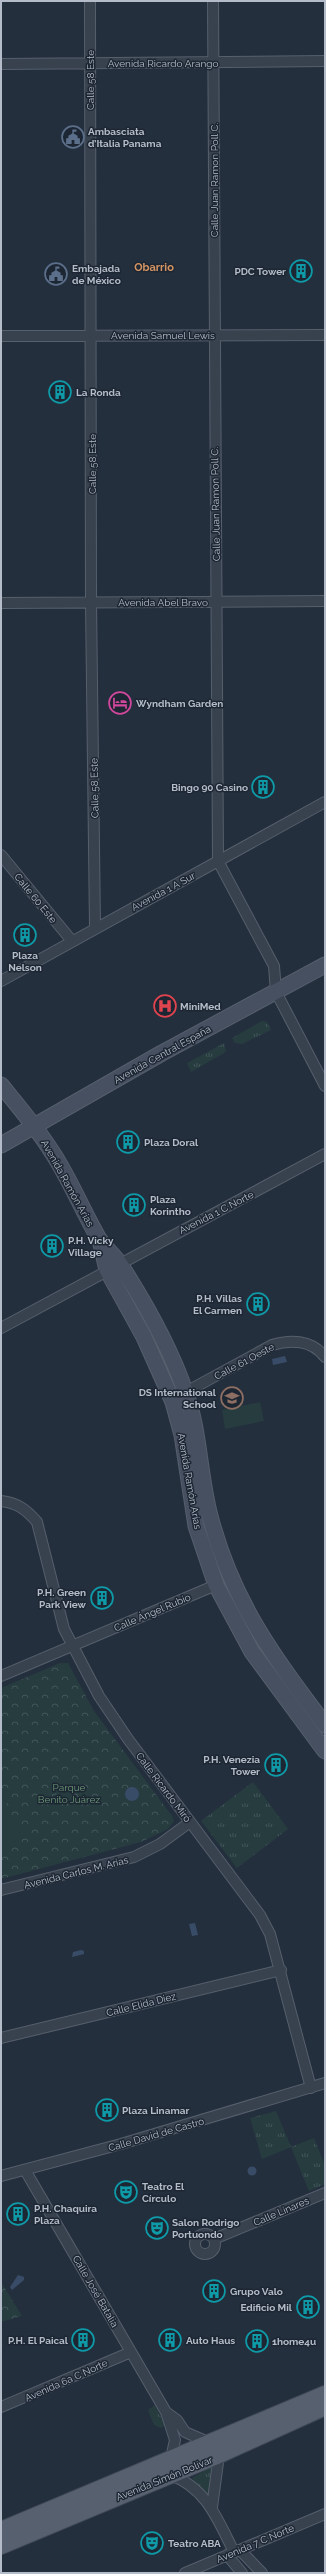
<svg xmlns="http://www.w3.org/2000/svg" width="326" height="2574" font-family="Raleway,sans-serif">
<style>
.grass{fill:url(#grass-tufts)}
.park{fill:url(#park-crowns)}
.garden{fill:#263c3f}
.water{fill:#394c67}
.lines{fill:none;stroke-linecap:round;stroke-linejoin:round}
.street-casing{stroke:#565f6c;stroke-width:12}
.secondary-casing{stroke:#565f6c;stroke-width:17}
.primary-casing{stroke:#414a57;stroke-width:18}
.street{stroke:#38414e;stroke-width:10}
.secondary{stroke:#465061;stroke-width:15}
.primary{stroke:#56606e;stroke-width:16}
.labels{text-anchor:middle;stroke-width:3;stroke-linejoin:round;paint-order:stroke}
.street-label{font-size:10px;fill:#b4bcc9;stroke:#1d2633}
.poi-label{font-size:10px;font-weight:bold;fill:#b4bcc9;stroke:#1d2633;text-anchor:start}
.park-label{font-size:10px;fill:#6b9a76;stroke:#1d2633}
.neighbourhood-label{font-size:11px;font-weight:bold;fill:#d59563;stroke:#1d2633}
</style>
<defs>
<pattern id="grass-tufts" width="24" height="20" patternUnits="userSpaceOnUse"><rect width="24" height="20" fill="#263c3f"/><path d="M3 7l-1-3M5 7V3M7 7l1-3M15 17l-1-3M17 17v-4M19 17l1-3" fill="none" stroke="#435659"/></pattern>
<pattern id="park-crowns" width="20" height="18" patternUnits="userSpaceOnUse"><rect width="20" height="18" fill="#263c3f"/><path d="M2 6a3 3 0 1 1 6 0M12 15a3 3 0 1 1 6 0" fill="none" stroke="#435659"/></pattern>
</defs>
<rect width="100%" height="100%" fill="#242f3e"/>
<path class="grass" d="M 262,1021 L 267,1022 L 271,1030 L 242,1044 L 235,1043 L 232,1038 Z
M 224,1043 L 226,1051 L 224,1053 L 191,1072 L 187,1063 Z
M 253,1782 L 288,1829 L 237,1868 L 201,1821 Z
M 276,2111 L 291,2147 L 314,2138 L 325,2166 L 325,2184 L 309,2191 L 291,2147 L 262,2159 L 250,2118 Z
M 155,2405 L 165,2425 L 161,2428 L 154,2425 L 148,2410 Z
M 211,2467 L 213,2468 L 209,2499 L 192,2478 Z"/>
<path class="park" d="M 60,1663 L 68,1663 L 94,1711 L 172,1816 L 174,1821 L 168,1829 L 141,1842 L 1,1879 L 1,1688 Z
M 1,2282 L 22,2316 L 1,2322 Z"/>
<path class="garden" d="M 260,1402 L 264,1421 L 225,1429 L 222,1410 Z
M 1,1791 L 22,1839 L 1,1848 Z"/>
<path class="water" d="M 285,1356 L 287,1362 L 273,1365 L 272,1359 Z
M125 1794a7 7 0 1 1 14 0a7 7 0 1 1-14 0Z
M 195,1923 L 198,1935 L 192,1936 L 189,1924 Z
M 81,1950 L 84,1951 L 84,1954 L 72,1957 L 73,1952 Z
M247.5 2171a4.5 4.5 0 1 1 9 0a4.5 4.5 0 1 1-9 0Z
M 18,2275 L 24,2277 L 24,2280 L 12,2290 L 10,2287 Z"/>
<g class="lines">
<g class="street-casing">
<path id="street" d="M 90,1 L 91,602 L 95,927
M 213,1 L 218,861 L 274,966 L 276,992 L 325,1086
M 1,64 L 325,61
M 1,336 L 325,335
M 1,603 L 325,601
M 1,855 L 72,941
M 1,981 L 325,802
M 1,1328 L 325,1154
M 186,1392 L 272,1345 C 291,1339 312,1340 325,1357
M 1,1501 C 17,1503 26,1509 37,1522 L 64,1629 L 99,1696 L 128,1739 L 260,1915 L 270,1934 L 311,2088
M 1,1676 L 216,1585
M 1,1890 L 134,1857 L 160,1844 L 190,1822
M 1,2038 L 281,1970
M 25,2170 L 166,2412 L 175,2440 L 171,2458
M 1,2176 L 121,2144 L 325,2083
M195 2244a10 10 0 1 1 20 0a10 10 0 1 1-20 0Z
M 214,2239 L 325,2193
M 1,2407 L 131,2352
M 166,2412 L 177,2420 L 185,2432 L 208,2442
M 170,2475 C 206,2487 218,2520 234,2552
M 212,2507 L 219,2455
M 240,2550 L 262,2573
M 227,2555 L 242,2573
M 185,2573 L 325,2514"/>
</g>
<g class="secondary-casing">
<path id="secondary" d="M 1,1085 C 19,1107 37,1128 52,1152 C 70,1179 82,1210 99,1239 C 105,1248 114,1255 120,1264 C 145,1303 170,1347 185,1391 C 200,1431 199,1475 210,1516 C 232,1601 273,1656 325,1725
M 1,1145 L 162,1053 L 325,965
M 101,1244 L 107,1270 L 144,1337 L 173,1402 L 182,1435 L 196,1526 L 216,1585 L 252,1652 L 325,1751"/>
</g>
<g class="primary-casing">
<path id="primary" d="M 1,2530 L 325,2394
M 1,2546 L 219,2455 L 325,2407"/>
</g>
<use href="#street" class="street"/>
<use href="#secondary" class="secondary"/>
<use href="#primary" class="primary"/>
</g>
<defs>
<g id="civic-ring" transform="scale(1.15)"><circle r="9.5" fill="#1d2633" stroke="#5c6f8a" stroke-width="1.5"/><path d="M-.6-6.5H3V-4.5H.6V-3L4-1V1h2V6H-6V1h2V-1L-.6-3ZM-1.2 2.5V6h2.4V2.5Z" fill="#5c6f8a"/></g>
<g id="building-ring" transform="scale(1.15)"><circle r="9.5" fill="#1d2633" stroke="#0f9aa8" stroke-width="1.5"/><path d="M-4-6H4V6H1V3H-1V6H-4ZM-2.5-4.3h1.7v1.8h-1.7ZM.8-4.3h1.7v1.8H.8ZM-2.5-1h1.7V.8h-1.7ZM.8-1h1.7V.8H.8Z" fill="#0f9aa8"/></g>
<g id="hotel-ring" transform="scale(1.15)"><circle r="9.5" fill="#1d2633" stroke="#d1479c" stroke-width="1.5"/><path d="M-6-4.5h1.5V1H6V5H4.5V3h-9V5H-6ZM-4 0a1.8 1.8 0 1 1 3.6 0ZM.5 0V-2.5h3Q6-2.5 6 0Z" fill="#d1479c"/></g>
<g id="hospital-ring" transform="scale(1.15)"><circle r="9.5" fill="#1d2633" stroke="#e0444e" stroke-width="1.5"/><path d="M-5-5h3v3.5h4V-5h3V5h-3V1.5h-4V5h-3Z" fill="#e0444e"/></g>
<g id="school-ring" transform="scale(1.15)"><circle r="9.5" fill="#1d2633" stroke="#8d6e63" stroke-width="1.5"/><path d="M0-5L7-2L0 1L-7-2ZM-4 1L0 2.5L4 1V4Q0 6-4 4Z" fill="#8d6e63"/></g>
<g id="theatre-ring" transform="scale(1.15)"><circle r="9.5" fill="#1d2633" stroke="#0f9aa8" stroke-width="1.5"/><path d="M-5-5.5Q0-4 5-5.5V0Q5 5 0 6Q-5 5-5 0ZM-3.3-2.5H-1v1.5H-3.3ZM1-2.5H3.3v1.5H1ZM-2.8 1Q0 5.5 2.8 1Z" fill="#0f9aa8"/></g>
</defs>
<g fill-rule="evenodd">
<use href="#civic-ring" x="73" y="137"/>
<use href="#building-ring" x="301" y="271"/>
<use href="#civic-ring" x="56" y="274"/>
<use href="#building-ring" x="60" y="392"/>
<use href="#hotel-ring" x="120" y="703"/>
<use href="#building-ring" x="263" y="787"/>
<use href="#building-ring" x="25" y="935"/>
<use href="#hospital-ring" x="165" y="1006"/>
<use href="#building-ring" x="128" y="1142"/>
<use href="#building-ring" x="134" y="1205"/>
<use href="#building-ring" x="52" y="1246"/>
<use href="#building-ring" x="258" y="1304"/>
<use href="#school-ring" x="232" y="1398"/>
<use href="#building-ring" x="102" y="1598"/>
<use href="#building-ring" x="276" y="1765"/>
<use href="#building-ring" x="107" y="2110"/>
<use href="#theatre-ring" x="126" y="2192"/>
<use href="#building-ring" x="18" y="2214"/>
<use href="#theatre-ring" x="157" y="2228"/>
<use href="#building-ring" x="214" y="2291"/>
<use href="#building-ring" x="308" y="2307"/>
<use href="#building-ring" x="83" y="2340"/>
<use href="#building-ring" x="170" y="2340"/>
<use href="#building-ring" x="257" y="2341"/>
<use href="#theatre-ring" x="152" y="2543"/>
</g>
<g class="labels">
<g class="street-label">
<text x="163" y="67">Avenida Ricardo Arango</text>
<text transform="translate(90 80) rotate(-90)" y="4">Calle 58 Este</text>
<text transform="translate(214 180) rotate(-90)" y="4">Calle Juan Ramon Poll C.</text>
<text x="163" y="339">Avenida Samuel Lewis</text>
<text transform="translate(92 464) rotate(-90)" y="4">Calle 58 Este</text>
<text transform="translate(215 504) rotate(-91)" y="4">Calle Juan Ramon Poll C.</text>
<text x="163" y="606">Avenida Abel Bravo</text>
<text transform="translate(94 788) rotate(-91)" y="4">Calle 58 Este</text>
<text transform="translate(163 891) rotate(-28)" y="4">Avenida 1 A Sur</text>
<text transform="translate(36 898) rotate(51)" y="4">Calle 60 Este</text>
<text transform="translate(162 1054) rotate(-29)" y="4">Avenida Central España</text>
<text transform="translate(68 1183) rotate(61)" y="4">Avenida Ramón Arias</text>
<text transform="translate(216 1212) rotate(-27)" y="4">Avenida 1 C Norte</text>
<text transform="translate(244 1361) rotate(-28)" y="4">Calle 61 Oeste</text>
<text transform="translate(190 1481) rotate(80)" y="4">Avenida Ramón Arias</text>
<text transform="translate(152 1612) rotate(-23)" y="4">Calle Ángel Rubio</text>
<text transform="translate(164 1787) rotate(53)" y="4">Calle Ricardo Miró</text>
<text transform="translate(76 1872) rotate(-14)" y="4">Avenida Carlos M. Arias</text>
<text transform="translate(141 2004) rotate(-14)" y="4">Calle Elida Diez</text>
<text transform="translate(156 2134) rotate(-16)" y="4">Calle David de Castro</text>
<text transform="translate(281 2211) rotate(-23)" y="4">Calle Linares</text>
<text transform="translate(96 2291) rotate(60)" y="4">Calle José Batalia</text>
<text transform="translate(66 2380) rotate(-24)" y="4">Avenida 6a C Norte</text>
<text transform="translate(164 2478) rotate(-22)" y="4">Avenida Simón Bolívar</text>
<text transform="translate(255 2543) rotate(-23)" y="4">Avenida 7 C Norte</text>
</g>
<g class="poi-label">
<text x="88" y="135">Ambasciata<tspan x="88" dy="12">d’Italia Panama</tspan></text>
<text x="72" y="272">Embajada<tspan x="72" dy="12">de México</tspan></text>
<text x="286" y="275" text-anchor="end">PDC Tower</text>
<text x="76" y="396">La Ronda</text>
<text x="136" y="707">Wyndham Garden</text>
<text x="248" y="791" text-anchor="end">Bingo 90 Casino</text>
<text x="25" y="959" text-anchor="middle">Plaza<tspan x="25" dy="12">Nelson</tspan></text>
<text x="180" y="1010">MiniMed</text>
<text x="144" y="1146">Plaza Doral</text>
<text x="150" y="1203">Plaza<tspan x="150" dy="12">Korintho</tspan></text>
<text x="68" y="1244">P.H. Vicky<tspan x="68" dy="12">Village</tspan></text>
<text x="242" y="1302" text-anchor="end">P.H. Villas<tspan x="242" dy="12">El Carmen</tspan></text>
<text x="216" y="1396" text-anchor="end">DS International<tspan x="216" dy="12">School</tspan></text>
<text x="86" y="1596" text-anchor="end">P.H. Green<tspan x="86" dy="12">Park View</tspan></text>
<text x="260" y="1763" text-anchor="end">P.H. Venezia<tspan x="260" dy="12">Tower</tspan></text>
<text x="122" y="2114">Plaza Linamar</text>
<text x="142" y="2190">Teatro El<tspan x="142" dy="12">Círculo</tspan></text>
<text x="34" y="2212">P.H. Chaquira<tspan x="34" dy="12">Plaza</tspan></text>
<text x="172" y="2226">Salon Rodrigo<tspan x="172" dy="12">Portuondo</tspan></text>
<text x="230" y="2295">Grupo Valo</text>
<text x="292" y="2311" text-anchor="end">Edificio Mil</text>
<text x="68" y="2344" text-anchor="end">P.H. El Paical</text>
<text x="186" y="2344">Auto Haus</text>
<text x="272" y="2345">1home4u</text>
<text x="168" y="2547">Teatro ABA</text>
</g>
<g class="park-label">
<text x="69" y="1791">Parque<tspan x="69" dy="12">Benito Juárez</tspan></text>
</g>
<g class="neighbourhood-label">
<text x="154" y="271">Obarrio</text>
</g>
</g>
<rect width="326" height="2574" fill="none" stroke="#b4bcc9" stroke-width="4"/>
</svg>
